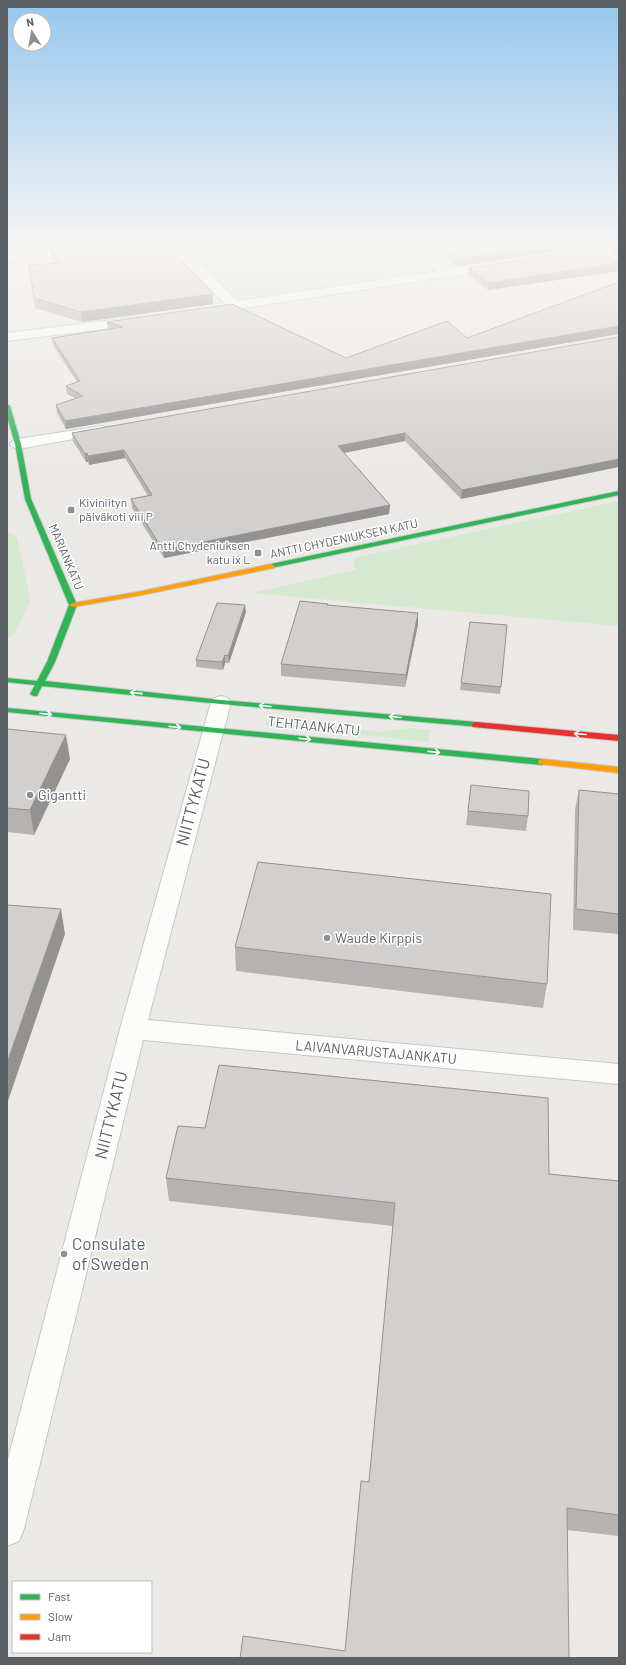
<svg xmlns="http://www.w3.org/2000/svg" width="626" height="1665" font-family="Barlow,sans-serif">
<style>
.green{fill:#d5e8d0}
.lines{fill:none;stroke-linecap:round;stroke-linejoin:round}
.street-casing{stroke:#c7c7c7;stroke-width:2}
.fast-casing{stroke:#c7c8c8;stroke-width:2}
.slow-casing{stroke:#c7c8c8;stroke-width:2}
.jam-casing{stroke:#c7c8c8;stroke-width:2}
.street{fill:#fcfcfb;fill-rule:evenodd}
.fast{fill:#30b455;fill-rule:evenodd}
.slow{fill:#ff9f0a;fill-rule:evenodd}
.jam{fill:#e5322d;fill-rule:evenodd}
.wall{fill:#b5b3b2}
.shaded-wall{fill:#939291}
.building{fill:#d2d0cf;stroke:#939291}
.oneway{stroke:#fff}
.poi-dot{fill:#8d9092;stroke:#fff;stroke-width:1.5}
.labels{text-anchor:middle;stroke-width:3;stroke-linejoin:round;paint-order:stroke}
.far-poi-label{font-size:12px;fill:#5b6064;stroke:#fff;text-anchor:start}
.far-street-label{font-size:12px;fill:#5b6064;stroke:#fff}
.street-label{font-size:14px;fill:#5b6064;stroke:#fff}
.poi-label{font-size:14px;fill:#5b6064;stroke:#fff;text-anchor:start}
.near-street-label{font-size:17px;fill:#5b6064;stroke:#fff}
.near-poi-label{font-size:17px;fill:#5b6064;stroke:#fff;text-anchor:start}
</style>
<rect width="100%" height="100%" fill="#ebe9e6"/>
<path class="green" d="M 178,243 L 403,243 L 435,269 L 234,300 L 201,264 Z
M 619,501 L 619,626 L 252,593 L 356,570 L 353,558 Z
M 7,532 L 17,537 L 26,579 L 30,602 L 14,634 L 7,638 Z
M 268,721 L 380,732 L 409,728 L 430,730 L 428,742 L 266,725 Z"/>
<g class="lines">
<g class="street-casing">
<path id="street" d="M 162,243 L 175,243 L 198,262 L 237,301 L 437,271 L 405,243 L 418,243 L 449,269 L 498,261 L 502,262 L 504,265 L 502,268 L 498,269 L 205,314 L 200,313 L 199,310 L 200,307 L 224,303 L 190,268 Z
M 582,243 L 596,243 L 619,259 L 619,268 L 615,267 Z
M 81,246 L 85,248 L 87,250 L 85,252 L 7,261 L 7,253 Z
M 138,317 L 143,318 L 144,321 L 143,324 L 7,341 L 7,333 Z
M 102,426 L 107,427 L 109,430 L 107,433 L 18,449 L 13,447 L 10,444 L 13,441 L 18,439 Z
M 221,696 L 228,698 L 231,702 L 148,1020 L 619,1064 L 619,1084 L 143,1040 L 24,1529 L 19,1541 L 7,1546 L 7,1463 L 120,1029 L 211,702 L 214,698 Z"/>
</g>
<g class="fast-casing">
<path id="fast" d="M 7,404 L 10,406 L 21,444 L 31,499 L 77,605 L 55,662 L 45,681 L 221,700 L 476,722 L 479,723 L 480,725 L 479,727 L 221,704 L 42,686 L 37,696 L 34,696 L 30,694 L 35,685 L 7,682 L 7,678 L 37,681 L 47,662 L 69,605 L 25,499 L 15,444 L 7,416 Z
M 619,491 L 619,495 L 271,568 L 267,566 L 271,564 Z
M 7,708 L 542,759 L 546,762 L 542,765 L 7,712 Z"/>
</g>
<g class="slow-casing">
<path id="slow" d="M 271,564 L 275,566 L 274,568 L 137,596 L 73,607 L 69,605 L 73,603 L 137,592 Z
M 542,759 L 619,767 L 619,773 L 539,764 L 538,762 L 539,760 Z"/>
</g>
<g class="jam-casing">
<path id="jam" d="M 476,722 L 619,735 L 619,741 L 473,727 L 472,725 L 473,723 Z"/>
</g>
<use href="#street" class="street"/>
<use href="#fast" class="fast"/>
<use href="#slow" class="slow"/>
<use href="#jam" class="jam"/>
</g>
<path class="wall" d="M 41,243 L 95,243 L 45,248 Z
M 426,243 L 585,243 L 584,247 L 457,266 Z
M 599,243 L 619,243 L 619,258 Z
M 50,248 L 213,304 L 82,322 L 35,308 L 29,265 L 55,264 L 52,258 Z
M 615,261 L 619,262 L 619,271 L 488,290 L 468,275 L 469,268 Z
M 619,282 L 619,334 L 66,429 L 57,413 L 56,405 L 75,398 L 67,394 L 66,386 L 77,382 L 53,345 L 52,338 L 108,329 L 107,322 L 346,358 L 467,338 Z
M 619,337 L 461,499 L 405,441 L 344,453 L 390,505 L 389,514 L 164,558 L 132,508 L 131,499 L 148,496 L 125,458 L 89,465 L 88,462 L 86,462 L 73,441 L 72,433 Z
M 328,604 L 328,605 L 418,613 L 418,624 L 405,687 L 281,676 L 281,664 Z
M 246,612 L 229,663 L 225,663 L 223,670 L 196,667 L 196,660 Z
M 507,625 L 500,694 L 460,690 L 461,683 Z
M 7,729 L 70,759 L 34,835 L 7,832 Z
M 471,785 L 528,816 L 526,831 L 466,825 Z
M 579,790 L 619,794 L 619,934 L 573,930 L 575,810 Z
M 235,947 L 547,984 L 543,1008 L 236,971 Z
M 549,1174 L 619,1181 L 619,1536 L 567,1530 L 345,1651 L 369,1482 L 393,1226 L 169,1201 L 166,1178 Z"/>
<path class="shaded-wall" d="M 44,243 L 95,243 L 45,248 Z
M 565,243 L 585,243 L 584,247 L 457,266 L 457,259 Z
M 619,263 L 619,271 L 488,290 L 488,283 Z
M 213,294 L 213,304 L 82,322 L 81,312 Z
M 619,326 L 619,334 L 66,429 L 65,421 Z
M 405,433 L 405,441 L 338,454 L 338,446 Z
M 124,450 L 125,458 L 89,465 L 88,456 Z
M 87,453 L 88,462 L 86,462 L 85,454 Z
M 619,459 L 619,467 L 461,499 L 462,490 Z
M 390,505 L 389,514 L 164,558 L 163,550 Z
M 245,605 L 246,612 L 229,663 L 228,656 Z
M 418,613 L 418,624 L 405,687 L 406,675 Z
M 225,655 L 225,663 L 223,670 L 222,662 Z
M 66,735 L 70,759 L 34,835 L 30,810 Z
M 61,909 L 65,934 L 7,1104 L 7,1063 Z"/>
<path class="building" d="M 97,243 L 166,243 L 213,294 L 81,312 L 34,298 L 29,265 L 61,263 L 50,248 Z
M 436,243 L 565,243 L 457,259 Z
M 609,243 L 619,243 L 619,250 Z
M 597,248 L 615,261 L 619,262 L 619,263 L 488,283 L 469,268 Z
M 619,282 L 619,326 L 65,421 L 56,405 L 83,396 L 66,386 L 80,381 L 52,338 L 123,327 L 107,322 L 232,304 L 346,358 L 447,321 L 467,338 Z
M 619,337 L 619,459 L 462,490 L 405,433 L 338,446 L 390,505 L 163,550 L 131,499 L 152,495 L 124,450 L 88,456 L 87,453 L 85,454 L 72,433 Z
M 300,601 L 328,604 L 327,605 L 418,613 L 406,675 L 281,664 Z
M 217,603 L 245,605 L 228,656 L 225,655 L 222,662 L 196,660 Z
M 470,622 L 507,625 L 501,687 L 461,683 Z
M 7,729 L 66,735 L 30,810 L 7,808 Z
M 471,785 L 529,791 L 528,816 L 468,811 Z
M 579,790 L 619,794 L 619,914 L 576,909 Z
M 258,862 L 551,894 L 547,984 L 235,947 Z
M 7,905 L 61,909 L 7,1063 Z
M 219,1065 L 548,1098 L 549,1174 L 619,1181 L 619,1515 L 567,1508 L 569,1658 L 240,1658 L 243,1636 L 345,1651 L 361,1481 L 369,1482 L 395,1203 L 166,1178 L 178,1126 L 205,1128 Z"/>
<defs><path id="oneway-shaft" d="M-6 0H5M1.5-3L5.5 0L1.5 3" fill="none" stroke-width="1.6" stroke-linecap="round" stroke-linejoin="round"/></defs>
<g class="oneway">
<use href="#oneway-shaft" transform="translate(136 693) rotate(-174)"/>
<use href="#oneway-shaft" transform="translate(265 706) rotate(-175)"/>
<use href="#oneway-shaft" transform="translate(46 714) rotate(6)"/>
<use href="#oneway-shaft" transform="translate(395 717) rotate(-175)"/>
<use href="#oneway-shaft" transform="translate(175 727) rotate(6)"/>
<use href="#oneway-shaft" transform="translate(580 734) rotate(-175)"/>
<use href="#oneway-shaft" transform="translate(305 739) rotate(6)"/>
<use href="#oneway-shaft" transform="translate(434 752) rotate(6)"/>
</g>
<linearGradient id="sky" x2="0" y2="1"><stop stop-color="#95c7ee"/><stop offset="0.51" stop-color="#f6f5f4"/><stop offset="1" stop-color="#f6f5f4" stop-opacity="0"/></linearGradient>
<rect width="626" height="476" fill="url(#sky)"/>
<g class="poi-dot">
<rect x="67" y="506" width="8" height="8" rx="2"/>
<rect x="254" y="549" width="8" height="8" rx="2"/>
<circle cx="30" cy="795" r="4"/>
<circle cx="327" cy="938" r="4"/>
<circle cx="64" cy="1254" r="4"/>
</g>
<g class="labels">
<g class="far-poi-label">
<text x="79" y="507">Kiviniityn<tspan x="79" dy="14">päiväkoti viii P</tspan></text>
<text x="250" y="550" text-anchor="end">Antti Chydeniuksen<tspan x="250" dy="14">katu ix L</tspan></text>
</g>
<g class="far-street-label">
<text transform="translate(344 539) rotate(-12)" y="4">ANTTI CHYDENIUKSEN KATU</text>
<text transform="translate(66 557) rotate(67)" y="4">MARIANKATU</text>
</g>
<g class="street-label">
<text transform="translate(314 726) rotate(6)" y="5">TEHTAANKATU</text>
<text transform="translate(376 1052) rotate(5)" y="5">LAIVANVARUSTAJANKATU</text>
</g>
<g class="poi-label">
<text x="38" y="800">Gigantti</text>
<text x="335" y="943">Waude Kirppis</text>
</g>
<g class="near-street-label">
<text transform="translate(193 802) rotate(-75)" y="6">NIITTYKATU</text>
<text transform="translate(111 1115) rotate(-76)" y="6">NIITTYKATU</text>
</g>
<g class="near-poi-label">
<text x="72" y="1250">Consulate<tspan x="72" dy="20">of Sweden</tspan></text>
</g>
</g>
<rect width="626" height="1665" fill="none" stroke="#5b6064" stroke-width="16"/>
<rect x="12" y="1581" width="140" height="72" fill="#ffffff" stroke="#bdbfc1"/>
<rect x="20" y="1594" width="20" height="6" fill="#30b455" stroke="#bdbfc1"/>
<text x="48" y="1601" font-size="12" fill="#5b6064">Fast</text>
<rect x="20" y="1614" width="20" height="6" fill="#ff9f0a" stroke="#bdbfc1"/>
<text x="48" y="1621" font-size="12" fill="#5b6064">Slow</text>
<rect x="20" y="1634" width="20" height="6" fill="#e5322d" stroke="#bdbfc1"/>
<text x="48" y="1641" font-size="12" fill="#5b6064">Jam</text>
<g transform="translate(32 32) rotate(349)"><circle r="19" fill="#ffffff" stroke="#bdbfc1"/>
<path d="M0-3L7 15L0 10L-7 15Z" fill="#8d9092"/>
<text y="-6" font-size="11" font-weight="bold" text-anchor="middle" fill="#5b6064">N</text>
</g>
</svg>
